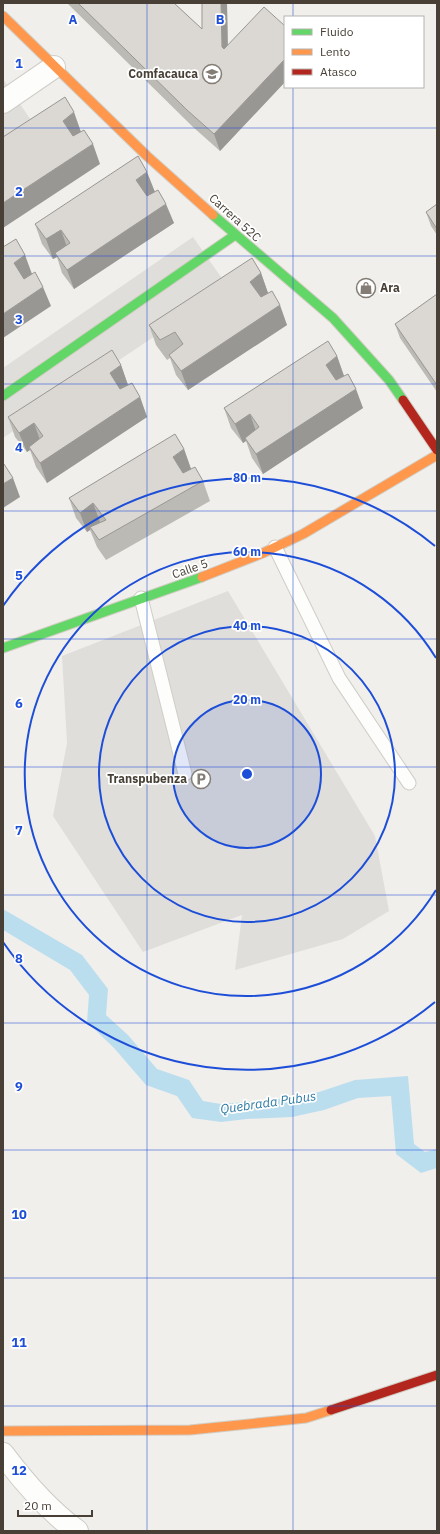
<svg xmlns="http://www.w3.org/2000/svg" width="440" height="1534" font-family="'IBM Plex Sans',sans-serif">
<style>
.parking{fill:#e0deda}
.water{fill:#bbdeef}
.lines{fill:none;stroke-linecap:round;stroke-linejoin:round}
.lane-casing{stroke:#cfcdc8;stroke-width:15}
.street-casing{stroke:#cfcdc8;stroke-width:24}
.fast-casing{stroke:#d1ccc2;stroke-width:11}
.slow-casing{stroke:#d1ccc2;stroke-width:11}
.jam-casing{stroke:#d1ccc2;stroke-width:11}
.lane{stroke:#fdfdfc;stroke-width:13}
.street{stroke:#fdfdfc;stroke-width:22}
.fast{stroke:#63d668;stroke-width:9}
.slow{stroke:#ff974d;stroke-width:9}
.jam{stroke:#b3261e;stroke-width:9}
.wall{fill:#bcbab5}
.shaded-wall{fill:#999794}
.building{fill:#dbd8d3;stroke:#999794}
.grid{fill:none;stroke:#1d4ed8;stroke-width:1;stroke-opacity:0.55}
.ring{fill:none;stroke:#1d4ed8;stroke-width:2}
.labels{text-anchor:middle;stroke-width:3.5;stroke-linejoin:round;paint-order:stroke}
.poi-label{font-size:12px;font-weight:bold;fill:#484036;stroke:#fff;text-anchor:end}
.street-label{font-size:12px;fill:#484036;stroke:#fff}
.water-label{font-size:13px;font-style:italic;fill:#2b7aa6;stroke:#fff}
.grid-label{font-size:13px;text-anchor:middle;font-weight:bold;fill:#1d4ed8;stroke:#fff;stroke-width:3.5;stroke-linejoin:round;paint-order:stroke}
.centre{fill:#1d4ed8;stroke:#fff;stroke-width:2}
.ring-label{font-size:12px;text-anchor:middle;font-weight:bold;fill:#1d4ed8;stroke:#fff;stroke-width:3.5;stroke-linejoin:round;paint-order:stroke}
</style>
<rect width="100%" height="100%" fill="#f1efeb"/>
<path class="parking" d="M 3,79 L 35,126 L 3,147 Z
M 193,237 L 228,287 L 3,438 L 3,368 Z
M 228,591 L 375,836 L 389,911 L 343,939 L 235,970 L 242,915 L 143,952 L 53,816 L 67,743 L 62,656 Z"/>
<path class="water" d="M 3,909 L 82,955 L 108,989 L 106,1015 L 128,1035 L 157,1069 L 189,1080 L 203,1101 L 221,1104 L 290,1098 L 319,1092 L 355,1080 L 408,1076 L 414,1144 L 425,1152 L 437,1149 L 437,1168 L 421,1173 L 396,1154 L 391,1096 L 358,1098 L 324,1110 L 292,1117 L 247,1119 L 221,1122 L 192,1118 L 177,1096 L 146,1085 L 114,1048 L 87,1022 L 89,995 L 70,970 L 3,930 Z"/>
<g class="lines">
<g class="lane-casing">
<path id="lane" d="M 275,547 L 339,678 L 409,783
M 141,598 L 185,774"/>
</g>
<g class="street-casing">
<path id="street" d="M 3,102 L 54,67
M 3,1454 C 24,1482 48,1510 77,1531"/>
</g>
<g class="fast-casing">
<path id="fast" d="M 213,215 L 333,318 L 389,380 L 403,400
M 3,396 L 235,235
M 3,648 L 202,577"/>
</g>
<g class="slow-casing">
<path id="slow" d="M 3,16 L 147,156 L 213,215
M 202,577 L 263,553 L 303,534 L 437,455
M 3,1431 L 190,1430 L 306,1418 L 331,1410"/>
</g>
<g class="jam-casing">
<path id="jam" d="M 403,400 L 437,450
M 331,1410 L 437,1375"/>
</g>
<use href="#lane" class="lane"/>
<use href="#street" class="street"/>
<use href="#fast" class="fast"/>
<use href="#slow" class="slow"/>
<use href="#jam" class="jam"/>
</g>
<path class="wall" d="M 67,3 L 174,3 L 202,29 L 202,4 L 184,4 L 183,3 L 257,3 L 257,4 L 227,4 L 228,45 L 285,26 L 285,82 L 220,151 L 193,127 Z
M 155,192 L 174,223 L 74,289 L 62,273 L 57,257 L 53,259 L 42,244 L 35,224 Z
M 437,204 L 437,235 L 431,226 L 426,212 Z
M 261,273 L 268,293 L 287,325 L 188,390 L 176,375 L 170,358 L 167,360 L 156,345 L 149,325 Z
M 437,294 L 437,392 L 400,338 L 395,324 Z
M 337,356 L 344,376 L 363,408 L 263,474 L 252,458 L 246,441 L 243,443 L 231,428 L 224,408 Z
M 121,365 L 128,385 L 140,397 L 147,417 L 47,483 L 36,467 L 30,450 L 27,452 L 15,437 L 8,417 Z
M 184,449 L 191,469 L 203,481 L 210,501 L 106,560 L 97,547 L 90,530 L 87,532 L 76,518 L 69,498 Z"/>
<path class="shaded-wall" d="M 221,3 L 226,3 L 227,4 L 228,64 L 222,47 Z
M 285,59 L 285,82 L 220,151 L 214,134 Z
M 74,112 L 81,132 L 70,140 L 63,121 Z
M 93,144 L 100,164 L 3,228 L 3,203 Z
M 147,172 L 155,192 L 143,200 L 136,180 Z
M 166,204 L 174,223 L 74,289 L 67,270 Z
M 61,230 L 68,250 L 55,253 L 57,257 L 53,259 L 46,239 Z
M 25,255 L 32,274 L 21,282 L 14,263 Z
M 261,273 L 268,293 L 257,301 L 250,282 Z
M 43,287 L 51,306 L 3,338 L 3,314 Z
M 280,305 L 287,325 L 188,390 L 181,371 Z
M 337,356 L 344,376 L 333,384 L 326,365 Z
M 121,365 L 128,385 L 117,393 L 110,373 Z
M 356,389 L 363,408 L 263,474 L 256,454 Z
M 140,397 L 147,417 L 47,483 L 40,463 Z
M 250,414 L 257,434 L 245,438 L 246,441 L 243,443 L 235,424 Z
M 34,423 L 41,443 L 29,447 L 30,450 L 27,452 L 19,433 Z
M 184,449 L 191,469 L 180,477 L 173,457 Z
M 13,478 L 20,497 L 3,508 L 3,484 Z
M 93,503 L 100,522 L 91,529 L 90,527 L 90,530 L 87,532 L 80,513 Z"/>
<path class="building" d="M 78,3 L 174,3 L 202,29 L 202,3 L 221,3 L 222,47 L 224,49 L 264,7 L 285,26 L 285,59 L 214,134 L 187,110 Z
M 65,97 L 74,112 L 63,121 L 73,136 L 84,130 L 93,144 L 3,203 L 3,137 Z
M 138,156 L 147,172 L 136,180 L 147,196 L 158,190 L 166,204 L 67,270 L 55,253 L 70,243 L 61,230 L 46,239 L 35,224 Z
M 437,204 L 437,229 L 426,212 Z
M 16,239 L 25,255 L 14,263 L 24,279 L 35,272 L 43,287 L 3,314 L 3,247 Z
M 252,258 L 261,273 L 250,282 L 261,297 L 272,291 L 280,305 L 181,371 L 169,355 L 183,344 L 175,332 L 160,340 L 149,325 Z
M 437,294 L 437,385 L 395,324 Z
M 328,341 L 337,356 L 326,365 L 336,380 L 348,374 L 356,389 L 256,454 L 245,438 L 259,427 L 250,414 L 235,424 L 224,408 Z
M 112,350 L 121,365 L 110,373 L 120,389 L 132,383 L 140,397 L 40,463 L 29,447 L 43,436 L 34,423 L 19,433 L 8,417 Z
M 175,434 L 184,449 L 173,457 L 183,473 L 195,467 L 203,481 L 99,540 L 90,527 L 106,520 L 93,503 L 80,513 L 69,498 Z
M 3,464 L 4,464 L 13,478 L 3,484 Z"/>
<path class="grid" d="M 147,3 L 147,1531M 293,3 L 293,17M 293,87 L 293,1531M 3,128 L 437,128M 3,256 L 437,256M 3,384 L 437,384M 3,511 L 437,511M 3,639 L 437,639M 3,767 L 437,767M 3,895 L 437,895M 3,1023 L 437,1023M 3,1150 L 437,1150M 3,1278 L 437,1278M 3,1406 L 437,1406"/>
<circle cx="247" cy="774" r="74" fill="#1d4ed8" fill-opacity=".12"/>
<g class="ring">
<circle cx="247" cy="774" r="74"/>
<circle cx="247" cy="774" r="148"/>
<path d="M436 890A222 222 0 1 1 436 658"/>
<path d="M435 1002A296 296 0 0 1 3 942M3 606A296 296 0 0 1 435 546"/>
</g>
<defs>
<g id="school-ring" transform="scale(1)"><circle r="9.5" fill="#fff" stroke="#837d75" stroke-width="1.5"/><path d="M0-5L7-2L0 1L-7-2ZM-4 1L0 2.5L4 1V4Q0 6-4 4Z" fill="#837d75"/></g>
<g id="shop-ring" transform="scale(1)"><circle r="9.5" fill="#fff" stroke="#837d75" stroke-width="1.5"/><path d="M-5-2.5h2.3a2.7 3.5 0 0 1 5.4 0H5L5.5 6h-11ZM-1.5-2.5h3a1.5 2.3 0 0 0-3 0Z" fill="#837d75"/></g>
<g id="parking-ring" transform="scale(1)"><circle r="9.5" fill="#fff" stroke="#837d75" stroke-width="1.5"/><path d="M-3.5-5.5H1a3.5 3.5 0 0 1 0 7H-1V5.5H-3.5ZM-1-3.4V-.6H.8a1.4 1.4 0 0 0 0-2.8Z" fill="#837d75"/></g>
</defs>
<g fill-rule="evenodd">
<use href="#school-ring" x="212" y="74"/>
<use href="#shop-ring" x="366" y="288"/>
<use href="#parking-ring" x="201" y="779"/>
</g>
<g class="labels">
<g class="poi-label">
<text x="198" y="78">Comfacauca</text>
<text x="380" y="292" text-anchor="start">Ara</text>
<text x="187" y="783">Transpubenza</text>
</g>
<g class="street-label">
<text transform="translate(235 218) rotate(42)" y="4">Carrera 52C</text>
<text transform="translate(190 569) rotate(-19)" y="4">Calle 5</text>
</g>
<g class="water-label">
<text transform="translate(268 1102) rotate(-8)" y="5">Quebrada Pubus</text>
</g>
</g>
<g class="grid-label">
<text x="73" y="24">A</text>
<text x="220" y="24">B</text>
<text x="19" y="68">1</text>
<text x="19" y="196">2</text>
<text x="19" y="324">3</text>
<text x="19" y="452">4</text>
<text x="19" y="580">5</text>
<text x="19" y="708">6</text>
<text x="19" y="835">7</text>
<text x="19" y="963">8</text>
<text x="19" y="1091">9</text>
<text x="19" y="1219">10</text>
<text x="19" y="1347">11</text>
<text x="19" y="1475">12</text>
</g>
<circle cx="247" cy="774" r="6" class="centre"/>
<g class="ring-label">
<text x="247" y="482">80 m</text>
<text x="247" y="556">60 m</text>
<text x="247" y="630">40 m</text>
<text x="247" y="704">20 m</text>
</g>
<rect width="440" height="1534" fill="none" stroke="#484036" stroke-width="8"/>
<rect x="284" y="16" width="140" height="72" fill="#ffffff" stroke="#b6b3af"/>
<rect x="292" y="29" width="20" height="6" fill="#63d668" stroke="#b6b3af"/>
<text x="320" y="36" font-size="12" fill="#484036">Fluido</text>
<rect x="292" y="49" width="20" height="6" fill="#ff974d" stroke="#b6b3af"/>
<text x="320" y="56" font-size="12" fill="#484036">Lento</text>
<rect x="292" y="69" width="20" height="6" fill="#b3261e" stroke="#b6b3af"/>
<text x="320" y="76" font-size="12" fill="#484036">Atasco</text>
<path d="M18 1510v6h74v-6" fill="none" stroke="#484036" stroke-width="2"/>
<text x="24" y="1510" font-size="12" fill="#484036" stroke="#ffffff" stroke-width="3" paint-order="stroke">20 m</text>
</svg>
